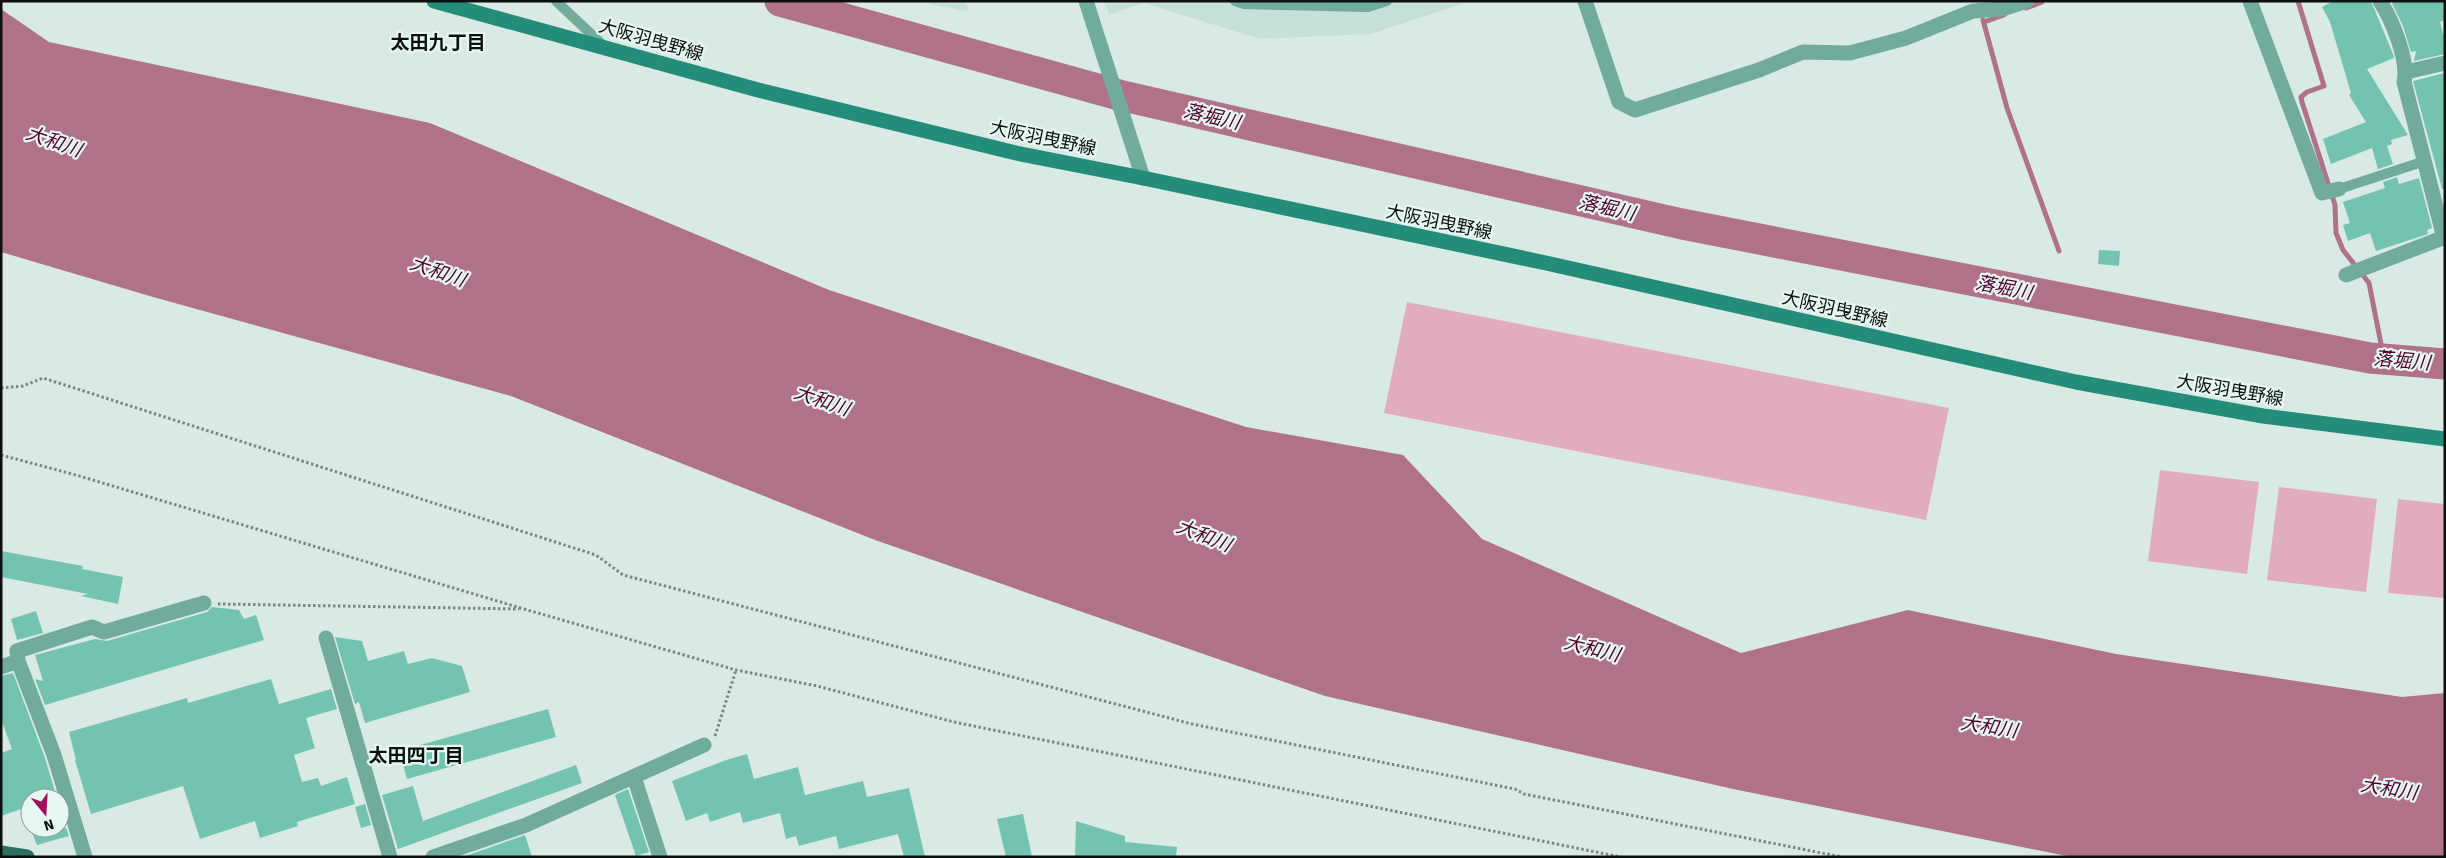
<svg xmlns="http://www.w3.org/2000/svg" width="2446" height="858" font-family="Signika,'Noto Sans JP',sans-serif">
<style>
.built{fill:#c6e0d9}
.green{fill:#e1acbf}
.water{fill:#b07289}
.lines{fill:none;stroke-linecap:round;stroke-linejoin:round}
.stream{stroke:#b07289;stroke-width:5}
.river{stroke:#b07289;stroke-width:31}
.building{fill:#74c3b0}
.path{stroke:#7b8683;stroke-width:3;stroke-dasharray:2.5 2.5;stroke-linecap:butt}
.service{stroke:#71ab9c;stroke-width:10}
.minor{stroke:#71ab9c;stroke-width:15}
.secondary{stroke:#248d79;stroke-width:15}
.primary{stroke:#2b7061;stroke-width:15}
.labels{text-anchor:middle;stroke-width:4.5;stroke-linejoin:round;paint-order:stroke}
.street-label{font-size:18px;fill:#0c1110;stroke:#e6f7f2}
.neighbourhood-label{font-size:19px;font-weight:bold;fill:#0c1110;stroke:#e6f7f2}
.water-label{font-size:19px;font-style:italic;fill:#51022c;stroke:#e6f7f2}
</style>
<rect width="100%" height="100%" fill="#d9eae5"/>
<path class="built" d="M 916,1 L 965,1 L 969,12 Z
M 1104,1 L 1471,1 L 1371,34 L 1260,39 L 1144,3 L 1109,15 Z"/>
<path class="green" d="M 1407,302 L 1949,408 L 1926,520 L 1384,413 Z
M 2160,470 L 2259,482 L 2247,574 L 2148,561 Z
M 2279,487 L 2377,499 L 2366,592 L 2267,580 Z
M 2398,499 L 2445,504 L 2445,598 L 2388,593 Z"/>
<path class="water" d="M 1,9 L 49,42 L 430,123 L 829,290 L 1246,427 L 1403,455 L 1482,539 L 1741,653 L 1908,610 L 2116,654 L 2402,697 L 2445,693 L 2445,857 L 2072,857 L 1733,789 L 1325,696 L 875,540 L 511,396 L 153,297 L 1,252 Z"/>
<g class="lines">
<path class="stream" d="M 2298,1 L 2324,86 L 2307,92 L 2301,97 L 2302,102 L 2335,205 L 2336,233 L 2343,250 L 2369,283 L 2384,359
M 2026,8 L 2042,2
M 1983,20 L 2007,108 L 2059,251
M 1984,22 L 2004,15"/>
<path class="river" d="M 780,1 L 1119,95 L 1682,224 L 2370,358 L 2445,364"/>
</g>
<path class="building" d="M 2333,1 L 2371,1 L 2393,54 L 2394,58 L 2367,69 L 2408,135 L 2391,140 L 2392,144 L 2387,146 L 2393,164 L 2378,169 L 2372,148 L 2331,164 L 2323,139 L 2366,122 L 2349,95 L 2351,93 L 2330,22 L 2322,7 Z
M 2399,1 L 2445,1 L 2445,20 L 2440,22 L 2445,41 L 2445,54 L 2414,61 L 2416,51 L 2411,52 L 2403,26 L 2392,3 Z
M 2445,73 L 2445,188 L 2442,189 L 2413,81 Z
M 2397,177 L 2399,184 L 2419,178 L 2432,228 L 2427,230 L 2428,234 L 2376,251 L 2370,233 L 2348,241 L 2343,225 L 2350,223 L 2343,202 L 2385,188 L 2383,182 Z
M 2099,250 L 2120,251 L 2119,266 L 2098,264 Z
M 1,551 L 83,566 L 82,569 L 123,577 L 118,604 L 81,596 L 88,594 L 1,577 Z
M 212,607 L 239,610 L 244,619 L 256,615 L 264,640 L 45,705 L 35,679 L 43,681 L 35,655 L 95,639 L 107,641 L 207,612 Z
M 36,611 L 43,633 L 17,640 L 11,619 Z
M 335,637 L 362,641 L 368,661 L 404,651 L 408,664 L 432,658 L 462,666 L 470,692 L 365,723 L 359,702 L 355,704 Z
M 13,673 L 45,758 L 56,795 L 47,798 L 30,798 L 30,806 L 1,816 L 1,753 L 12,749 L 1,719 L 1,676 Z
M 271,679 L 279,704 L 331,689 L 337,709 L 306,718 L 315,748 L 294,755 L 302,782 L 318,778 L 321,786 L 347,777 L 355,804 L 297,822 L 298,826 L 260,838 L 255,821 L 200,839 L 183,786 L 91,814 L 75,760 L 76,760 L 69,732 L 187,698 L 188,703 Z
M 548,709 L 556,737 L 407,779 L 399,751 Z
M 747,754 L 754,779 L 798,767 L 805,795 L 863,781 L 867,797 L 909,788 L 925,857 L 904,857 L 898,834 L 839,849 L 836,836 L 799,846 L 796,836 L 786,839 L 780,813 L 743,823 L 740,812 L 710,822 L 707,813 L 686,821 L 672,781 L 726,760 Z
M 576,765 L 582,783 L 398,849 L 382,795 L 413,786 L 423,821 Z
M 628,789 L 649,852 L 636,856 L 615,795 Z
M 365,804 L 371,825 L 361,828 L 355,807 Z
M 1023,814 L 1032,857 L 1006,857 L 997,819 Z
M 1076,821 L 1125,836 L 1125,842 L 1177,847 L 1176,857 L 1075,857 Z
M 30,828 L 66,828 L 69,836 L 37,845 Z
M 525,835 L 532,857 L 463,857 Z"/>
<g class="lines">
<path class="path" d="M 1,388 L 23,386 L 43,378 L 596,555 L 623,575 L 1192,724 L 1515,789 L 1524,794 L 1842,857
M 1,455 L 76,475 L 524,609 L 736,670 L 817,686 L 954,722 L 1621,857
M 218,604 L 519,609
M 715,736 L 736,670"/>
<path class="service" d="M 556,1 L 605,47
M 1235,1 L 1244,4 L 1368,7 L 1387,1
M 2339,189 L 2425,161"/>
<path class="minor" d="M 1086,1 L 1143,178
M 1585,1 L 1619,102 L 1635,110 L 1759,70 L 1803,52 L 1850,53 L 1906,38 L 1973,11 L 2003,9 L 2027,1
M 2250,1 L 2322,193 L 2339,189
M 2380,1 C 2392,20 2409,60 2404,82 L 2444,238
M 2406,72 L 2445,63
M 2346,275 L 2445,237
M 326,638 L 390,857
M 18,661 L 17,651 L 92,627 L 104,632 L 204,603
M 1,667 L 18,661 L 54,755 L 85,857
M 634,777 L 660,857
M 433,857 L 526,825 L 704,745"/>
<path class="secondary" d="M 434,1 L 758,90 L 1016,153 L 1143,178 L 1546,263 L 2076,382 L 2263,416 L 2445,439"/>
<path class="primary" d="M 1,853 L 27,857"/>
</g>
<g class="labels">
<g class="street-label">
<text transform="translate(651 40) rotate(16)" y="6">大阪羽曳野線</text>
<text transform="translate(1043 138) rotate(12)" y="6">大阪羽曳野線</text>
<text transform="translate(1439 222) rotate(12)" y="6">大阪羽曳野線</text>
<text transform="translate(1835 309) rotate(13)" y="6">大阪羽曳野線</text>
<text transform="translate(2230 390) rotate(10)" y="6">大阪羽曳野線</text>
</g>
<g class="neighbourhood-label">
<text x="438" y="49">太田九丁目</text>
<text x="416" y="762">太田四丁目</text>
</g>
<g class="water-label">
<text transform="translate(1212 116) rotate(13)" y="7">落堀川</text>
<text transform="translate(54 141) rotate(19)" y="7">大和川</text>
<text transform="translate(1607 207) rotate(13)" y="7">落堀川</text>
<text transform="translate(438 271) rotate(19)" y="7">大和川</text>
<text transform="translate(2004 287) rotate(11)" y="7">落堀川</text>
<text transform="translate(2402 360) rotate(5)" y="7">落堀川</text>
<text transform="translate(822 400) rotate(19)" y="7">大和川</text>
<text transform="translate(1204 535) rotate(21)" y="7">大和川</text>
<text transform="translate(1592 648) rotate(14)" y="7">大和川</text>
<text transform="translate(1989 726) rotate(9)" y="7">大和川</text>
<text transform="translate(2389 788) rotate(9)" y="7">大和川</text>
</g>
</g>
<rect width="2446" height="858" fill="none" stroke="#0c1110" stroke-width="5"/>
<g transform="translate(45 813) rotate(162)"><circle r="24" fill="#e6f7f2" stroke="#8f9b98"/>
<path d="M0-4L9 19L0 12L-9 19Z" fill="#9e105c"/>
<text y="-8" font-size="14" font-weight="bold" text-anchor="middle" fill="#0c1110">N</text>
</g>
</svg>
